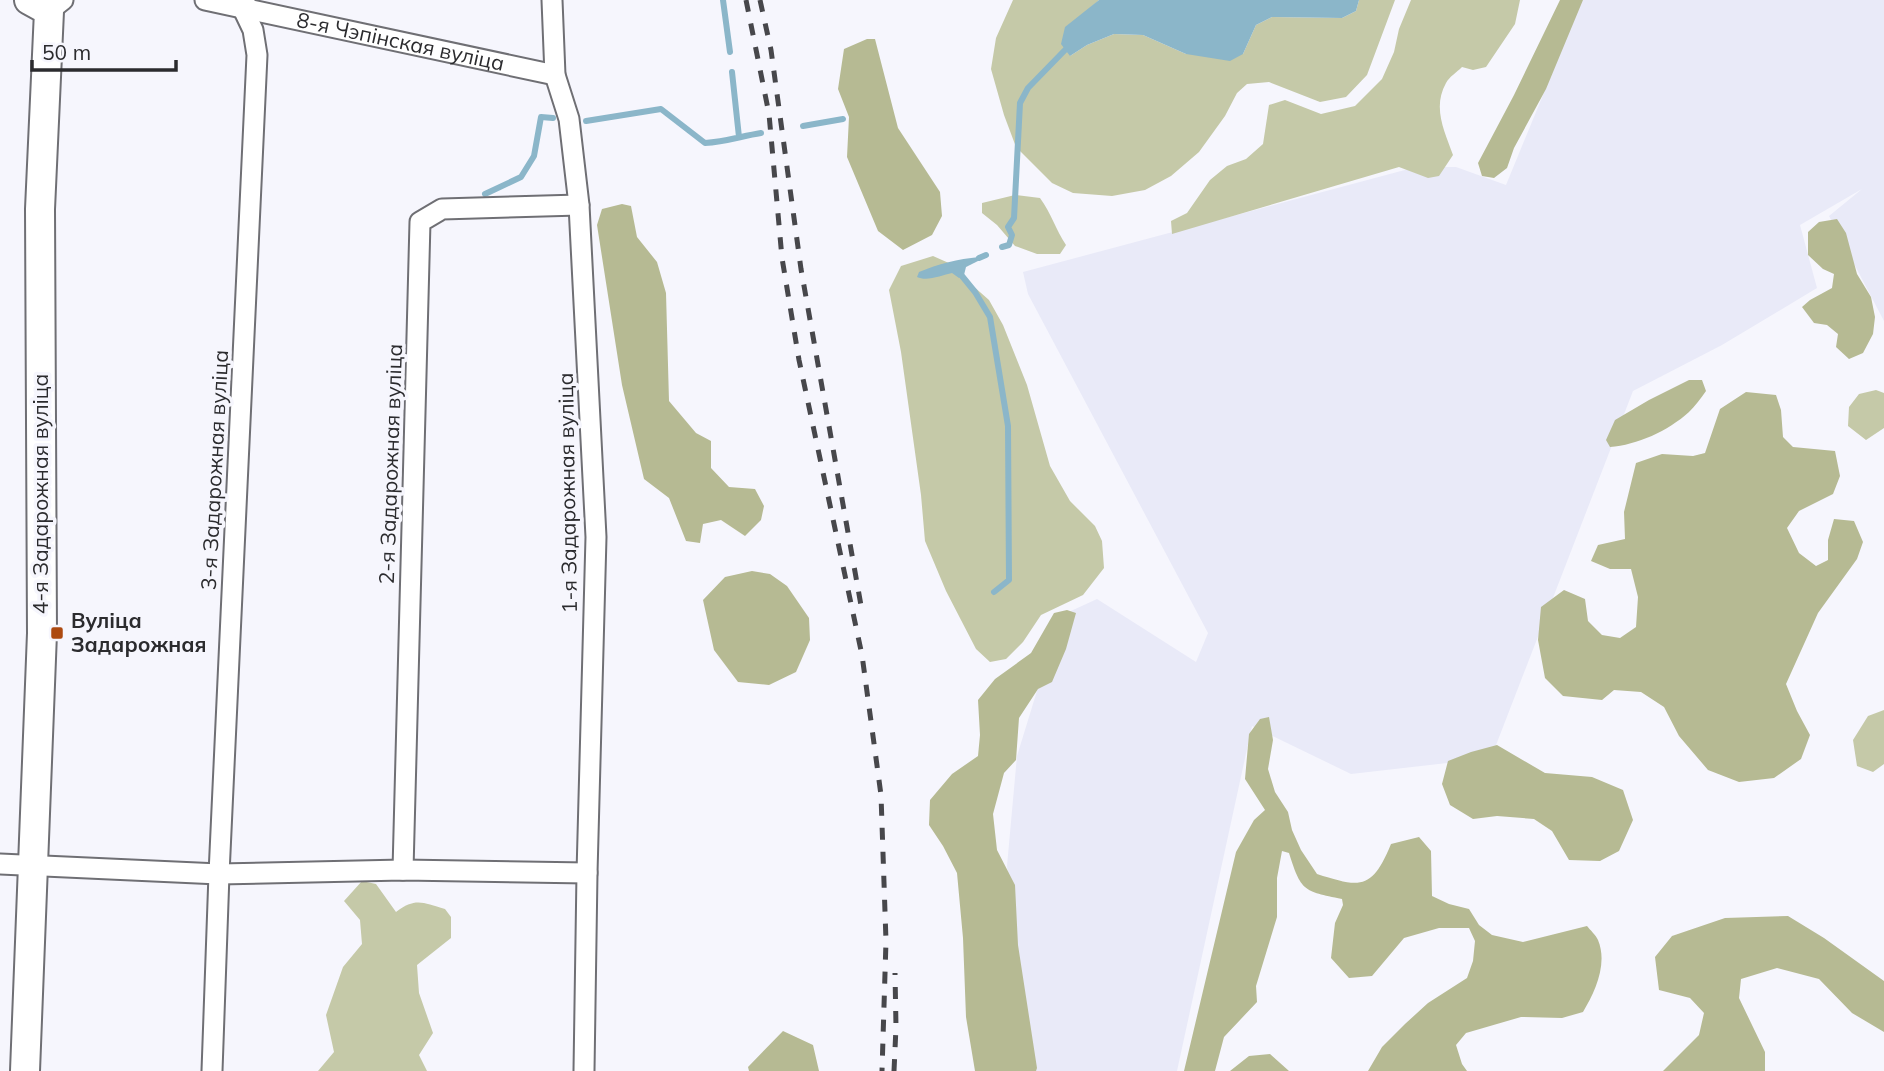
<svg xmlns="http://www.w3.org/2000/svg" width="1884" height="1071" font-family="Mulish,sans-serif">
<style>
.built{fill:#e9eaf8}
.green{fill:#c5c9a8}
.forest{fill:#b6ba93}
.water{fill:#8bb6c9}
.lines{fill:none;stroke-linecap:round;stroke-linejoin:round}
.stream{stroke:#8bb6c9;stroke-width:6}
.minor-casing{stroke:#6f6f74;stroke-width:23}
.secondary-casing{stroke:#6f6f74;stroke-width:32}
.minor{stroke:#fff;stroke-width:19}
.secondary{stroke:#fff;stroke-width:28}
.rail{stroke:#47474b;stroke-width:5;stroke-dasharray:12 12;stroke-linecap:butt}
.poi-dot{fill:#ad4a10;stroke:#f6f6fd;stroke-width:2.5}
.labels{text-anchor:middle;stroke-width:7;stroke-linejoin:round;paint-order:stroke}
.street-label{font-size:21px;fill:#2b2b2e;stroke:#f6f6fd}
.poi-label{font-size:21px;font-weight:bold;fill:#2b2b2e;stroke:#f6f6fd;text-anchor:start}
</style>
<rect width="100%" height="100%" fill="#f6f6fd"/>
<path class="built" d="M 1582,0 L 1884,0 L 1884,321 L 1829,216 L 1862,189 L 1800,225 L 1817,288 L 1722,345 L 1633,391 L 1491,758 L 1351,774 L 1252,726 L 1177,1071 L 1030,1071 L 1007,866 L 1017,756 L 1060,616 L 1097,599 L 1196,662 L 1208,633 L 1028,294 L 1023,272 L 1416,167 L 1456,167 L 1506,185 Z"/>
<path class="green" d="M 1013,0 L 1099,0 L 1087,11 L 1070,56 L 1087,45 L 1114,34 L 1143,35 L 1186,54 L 1243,54 L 1256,25 L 1272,17 L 1342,18 L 1356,11 L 1359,0 L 1395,0 L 1367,75 L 1346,97 L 1320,102 L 1269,82 L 1247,84 L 1237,93 L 1225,116 L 1199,152 L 1171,176 L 1145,190 L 1112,196 L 1073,193 L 1052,183 L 1016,147 L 1004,115 L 991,69 L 996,38 Z
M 1411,0 L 1520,0 L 1515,24 L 1486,67 L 1473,70 L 1462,67 C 1457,72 1449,77 1446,83 C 1432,108 1445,132 1453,155 L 1439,176 L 1428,178 L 1399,167 L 1172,234 L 1171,221 L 1187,213 L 1210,180 L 1227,166 L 1246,159 L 1263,144 L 1269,105 L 1285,100 L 1321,114 L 1355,106 L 1382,79 L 1394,52 L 1399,29 Z
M 1015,195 L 1040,198 C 1051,213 1056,230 1066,245 L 1060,254 L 1037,254 L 1015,246 L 997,225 L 982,213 L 982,203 Z
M 933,256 L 951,264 L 956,271 L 989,300 L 1003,325 L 1027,385 L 1050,466 L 1070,501 L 1095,526 L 1102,541 L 1104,568 L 1083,595 L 1041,615 L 1023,642 L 1006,659 L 990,662 L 976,649 L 946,591 L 925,541 L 921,495 L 901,352 L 889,290 L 901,266 Z
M 1876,390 L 1884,393 L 1884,428 L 1866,440 L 1848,426 L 1849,407 L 1859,394 Z
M 1884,710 L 1884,764 L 1873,772 L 1857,766 L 1853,740 L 1868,716 Z
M 362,881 L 376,884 L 396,912 C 416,897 423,903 445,909 L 451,917 L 451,938 L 417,965 L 419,993 L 433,1033 L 419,1055 L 427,1071 L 318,1071 L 334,1052 L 326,1015 L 343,967 L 362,944 L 360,920 L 344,901 Z"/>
<path class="forest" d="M 1560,0 L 1583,0 L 1546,89 L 1514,148 L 1507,168 L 1494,178 L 1482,176 L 1478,163 L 1514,95 Z
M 867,39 L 875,39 L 898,128 L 940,192 L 942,216 L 932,235 L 903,250 L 878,231 L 847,157 L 849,117 L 838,89 L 844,49 Z
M 622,204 L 631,206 L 637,237 L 657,262 L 666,293 L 669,401 L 696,433 L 711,441 L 711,468 L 729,487 L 755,489 L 764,506 L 761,520 L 745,536 L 721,520 L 703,524 L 700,543 L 686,541 L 669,498 L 644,479 L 622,385 L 597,225 L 602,209 Z
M 1837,219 L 1846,233 L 1857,274 L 1871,297 L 1875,317 L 1873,334 L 1863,353 L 1849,359 L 1836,347 L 1838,334 L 1827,325 L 1814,323 L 1802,307 L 1810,300 L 1832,288 L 1834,274 L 1823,269 L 1808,255 L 1808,232 L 1819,222 Z
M 1689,380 L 1702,380 L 1706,391 C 1701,398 1695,406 1689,412 C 1668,431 1637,445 1610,447 L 1606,440 L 1615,420 L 1649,400 Z
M 1746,392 L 1776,395 L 1781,410 L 1783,437 L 1793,447 L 1835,451 L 1840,476 L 1833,494 L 1799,511 L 1787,528 L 1799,553 L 1816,566 L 1828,560 L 1828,540 L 1834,519 L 1854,521 L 1863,542 L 1857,559 L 1818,613 L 1786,684 L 1797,711 L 1810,735 L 1801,759 L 1774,778 L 1739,782 L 1708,770 L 1679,736 L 1664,707 L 1641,692 L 1614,690 L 1602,700 L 1563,696 L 1545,678 L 1538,640 L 1541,607 L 1564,590 L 1585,599 L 1588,621 L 1602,635 L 1620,638 L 1636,627 L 1638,597 L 1631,569 L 1610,569 L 1591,561 L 1598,545 L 1625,539 L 1624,512 L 1636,463 L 1662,454 L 1693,456 L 1705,453 L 1720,409 Z
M 752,571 L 770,574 L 787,586 L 809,618 L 810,640 L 796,672 L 769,685 L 738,682 L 714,650 L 703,600 L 725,577 Z
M 1067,610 L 1076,613 L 1066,649 L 1052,682 L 1038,689 L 1019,718 L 1016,760 L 1004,773 L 993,814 L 997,850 L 1015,885 L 1018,945 L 1037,1068 L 1036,1071 L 975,1071 L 966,1017 L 963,938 L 957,873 L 943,846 L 929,825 L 930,800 L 952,774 L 978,756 L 980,735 L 978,700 L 995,679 L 1031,653 L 1054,613 Z
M 1269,717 L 1273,740 L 1268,769 L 1275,792 L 1288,812 L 1292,830 L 1301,850 L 1317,874 C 1361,888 1372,890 1391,844 L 1419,837 L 1431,851 L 1432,896 L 1449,904 L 1469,909 L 1479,925 L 1492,935 L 1523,942 L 1587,926 C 1590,930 1596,935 1598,940 C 1608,964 1595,992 1583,1012 L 1562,1018 L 1521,1017 L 1466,1033 L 1456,1045 L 1462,1064 L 1467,1071 L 1368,1071 L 1382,1047 L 1405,1024 L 1428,1003 L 1467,978 L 1473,961 L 1475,941 L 1469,928 L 1439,928 L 1404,938 L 1372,976 L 1349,978 L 1331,958 L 1335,923 L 1343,905 L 1342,899 C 1303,891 1301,891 1289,853 L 1282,851 L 1277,878 L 1277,917 L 1256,986 L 1257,1002 L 1224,1037 L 1215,1071 L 1184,1071 L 1236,852 L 1254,820 L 1265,810 L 1245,779 L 1249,734 L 1260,719 Z
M 1497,745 L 1545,773 L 1592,777 L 1623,790 L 1633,820 L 1619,851 L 1600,861 L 1569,860 L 1552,831 L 1534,819 L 1497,816 L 1473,819 L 1450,805 L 1442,784 L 1448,761 L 1471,752 Z
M 1788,916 L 1824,938 L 1884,981 L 1884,1032 L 1852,1013 L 1819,979 L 1777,968 L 1741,979 L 1739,998 L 1765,1052 L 1765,1071 L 1663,1071 L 1699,1035 L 1704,1013 L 1690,998 L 1659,990 L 1655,957 L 1672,936 L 1725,918 Z
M 783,1031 L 813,1045 L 819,1071 L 749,1071 L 748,1067 Z
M 1270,1054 L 1289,1071 L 1230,1071 L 1249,1056 Z"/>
<path class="water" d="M 1099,0 L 1359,0 L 1356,11 L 1342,18 L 1272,17 L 1256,25 L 1243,54 L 1230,61 L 1186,54 L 1143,35 L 1114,34 L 1087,45 L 1070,56 L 1061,44 L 1065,27 Z
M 979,257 L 980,260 L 966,267 L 964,275 L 959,278 L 952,273 C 942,275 927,282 917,277 L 919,272 C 938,264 958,259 979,257 Z"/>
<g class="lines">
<path class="stream" d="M 723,0 L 730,52
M 732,72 L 739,137
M 586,121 L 661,109 L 705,143 C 725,142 742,136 761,133
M 803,126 L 843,119
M 485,194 L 521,177 L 534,156 L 541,117 L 553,118
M 1002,247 L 1009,245 L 1012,235 L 1008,227 L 1014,218 L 1020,103 L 1028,88 L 1065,50
M 979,258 L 986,255
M 962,276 L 975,292 L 990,317 L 1008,426 L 1009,580 L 994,592"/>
<g class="minor-casing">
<g id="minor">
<path id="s1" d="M 205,0 L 555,75"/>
<path d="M 552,0 L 555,75 L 569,119 L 579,205 L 596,537 L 587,873 L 584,1071"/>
<path d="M 49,11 L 63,0"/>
<path d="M 0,864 L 219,874 L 403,870 L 587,873"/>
<path d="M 403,870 L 420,222 L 442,209 L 579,205"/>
<path d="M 212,1071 L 219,874 L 257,55 L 253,30 L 243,9 L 245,0"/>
</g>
</g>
<g class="secondary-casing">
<path id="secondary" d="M 25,1071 L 42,633 L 40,209 L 49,11 L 29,0"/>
</g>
<use href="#minor" class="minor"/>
<use href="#secondary" class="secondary"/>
<path class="rail" d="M 746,0 L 769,114 L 782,258 L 799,360 L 862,655 L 881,795 L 886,941 L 882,1071
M 760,0 L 771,50 L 801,269 L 862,611
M 894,1071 L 896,1027 L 895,973"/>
</g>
<rect class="poi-dot" x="50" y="626" width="14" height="14" rx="3.5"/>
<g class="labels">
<g class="street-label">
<text dy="7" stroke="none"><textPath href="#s1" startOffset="200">8-я Чэпінская вуліца</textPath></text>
<text transform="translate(391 464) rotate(-88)" y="7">2-я Задарожная вуліца</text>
<text transform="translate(215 470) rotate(-87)" y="7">3-я Задарожная вуліца</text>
<text transform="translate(568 493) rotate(-91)" y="7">1-я Задарожная вуліца</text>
<text transform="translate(41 494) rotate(-90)" y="7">4-я Задарожная вуліца</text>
</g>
<g class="poi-label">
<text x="71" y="628">Вуліца<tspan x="71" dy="24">Задарожная</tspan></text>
</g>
</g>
<path d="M32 60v10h144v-10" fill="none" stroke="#2b2b2e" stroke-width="3.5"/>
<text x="42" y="60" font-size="21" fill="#2b2b2e" stroke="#f6f6fd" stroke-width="5" paint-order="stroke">50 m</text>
</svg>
